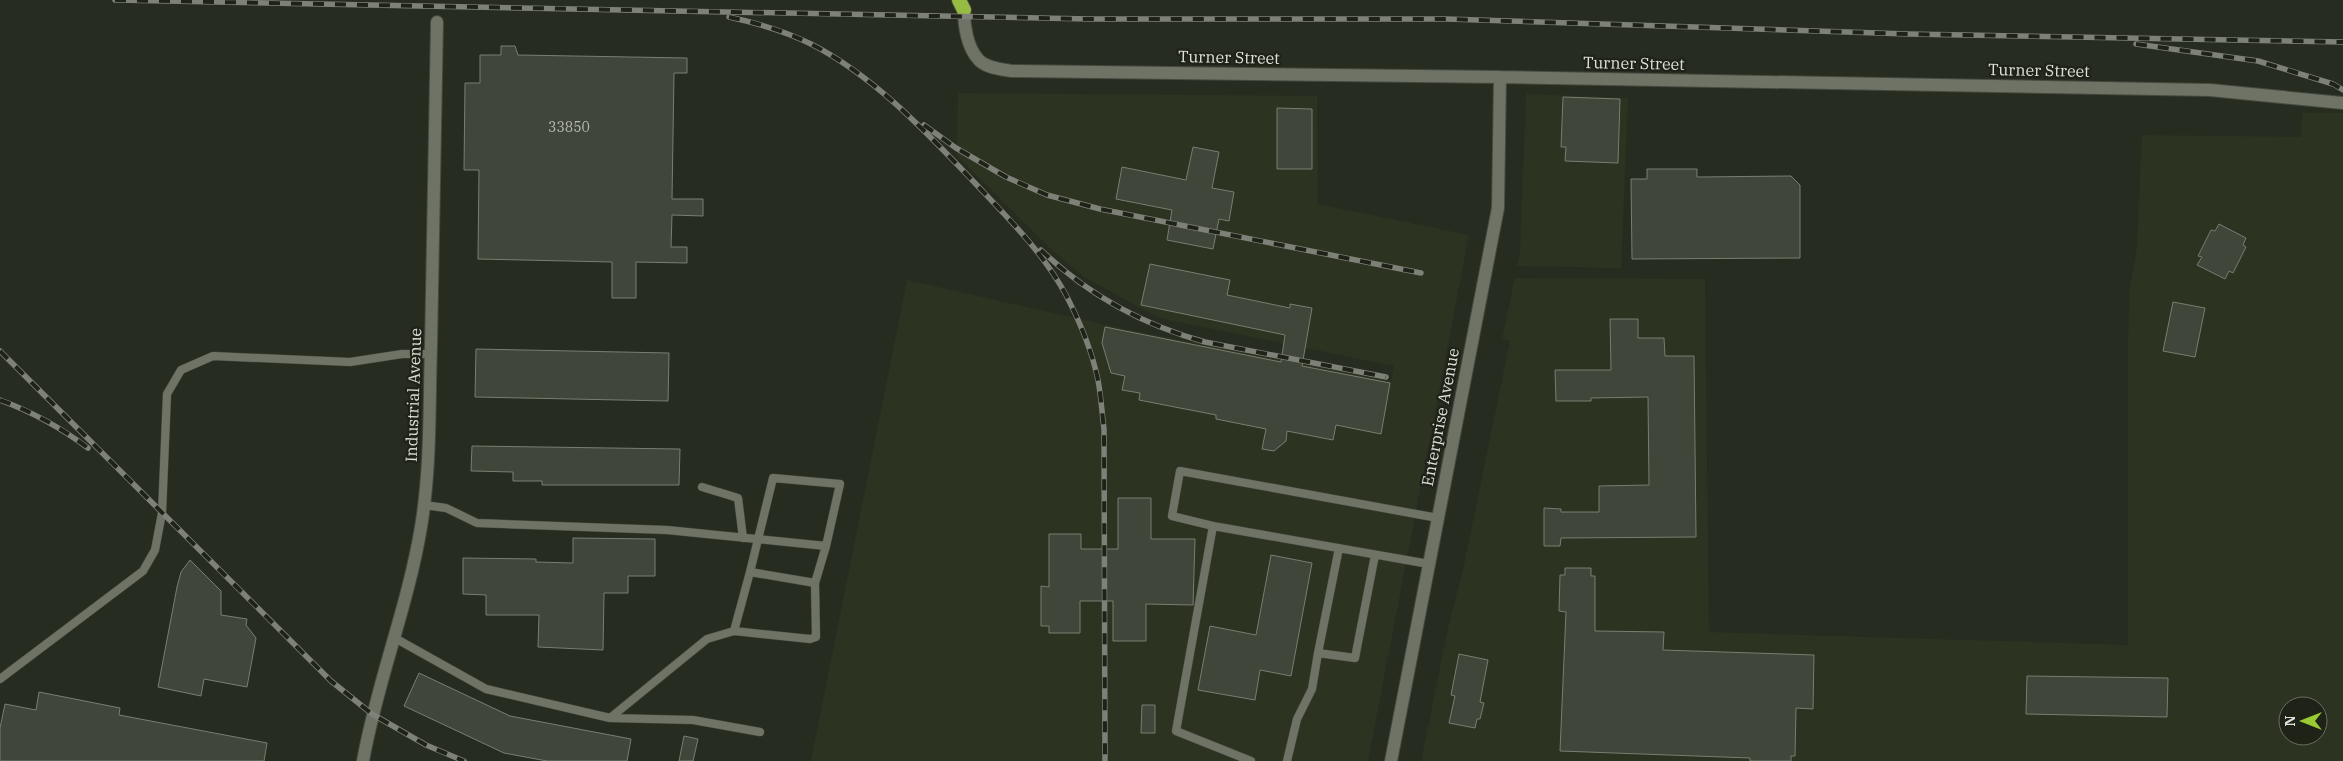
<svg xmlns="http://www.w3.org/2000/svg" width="2343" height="761" font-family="'IBM Plex Serif',serif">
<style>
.built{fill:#2c3321;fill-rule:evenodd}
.building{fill:#41463a;stroke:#787e71}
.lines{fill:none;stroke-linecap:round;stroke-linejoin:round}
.service-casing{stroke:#454940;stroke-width:9}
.minor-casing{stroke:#454940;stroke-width:14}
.trunk-casing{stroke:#454940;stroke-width:16}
.service{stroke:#6e7366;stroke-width:8}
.minor{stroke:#6e7366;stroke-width:12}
.trunk{stroke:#96bc43;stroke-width:14}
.rail-casing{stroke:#7d8178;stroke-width:5.5}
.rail{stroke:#1e2217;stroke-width:4;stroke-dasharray:11;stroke-linecap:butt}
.labels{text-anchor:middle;stroke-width:4.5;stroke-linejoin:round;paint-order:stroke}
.number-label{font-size:14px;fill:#b6bab1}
.street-label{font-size:16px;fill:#dde0d9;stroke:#1e2217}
</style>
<rect width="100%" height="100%" fill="#272c21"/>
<path class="built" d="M 958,93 L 1317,96 L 1318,204 L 1469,235 L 1368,761 L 811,761 L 907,280 L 1125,329 L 1391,381 L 1394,366 L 1159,318 L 1084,277 L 1052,250 L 957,156 Z
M 1526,94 L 1628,98 L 1621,268 L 1517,266 L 1520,251 Z
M 2302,113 L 2343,113 L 2343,761 L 1421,761 L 1448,628 L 1464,565 L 1510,341 L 1502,338 L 1515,278 L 1705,279 L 1709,632 L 2128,645 L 2128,339 L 2130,288 L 2137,247 L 2142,135 L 2301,137 ZM 2288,706 L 2318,706 L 2318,736 L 2288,736 Z"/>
<path class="building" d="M 501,46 L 515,46 L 518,55 L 687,58 L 687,73 L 674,73 L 672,199 L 703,199 L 703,216 L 672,215 L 671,247 L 687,247 L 687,263 L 636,262 L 636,298 L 612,298 L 612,262 L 478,259 L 479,170 L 464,170 L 465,83 L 480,83 L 480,55 L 501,55 Z
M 1563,97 L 1620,99 L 1618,163 L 1565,161 L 1566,147 L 1561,147 Z
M 1277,108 L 1312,109 L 1312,169 L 1277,169 Z
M 1193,147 L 1219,152 L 1212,188 L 1234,192 L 1229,221 L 1219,219 L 1213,249 L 1167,240 L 1172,210 L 1116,199 L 1122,167 L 1186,180 Z
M 1647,169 L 1697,169 L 1697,177 L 1791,176 L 1800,185 L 1800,258 L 1632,259 L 1631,179 L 1647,179 Z
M 2219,224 L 2246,238 L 2243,245 L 2246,247 L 2233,273 L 2229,271 L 2225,279 L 2197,265 L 2202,257 L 2198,256 L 2211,230 L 2215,231 Z
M 1150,264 L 1230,280 L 1227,295 L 1290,308 L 1290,304 L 1312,308 L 1302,366 L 1390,383 L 1381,434 L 1336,425 L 1333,440 L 1287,431 L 1286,441 L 1274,451 L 1262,449 L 1266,429 L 1216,419 L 1216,415 L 1139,400 L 1140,393 L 1122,390 L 1125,376 L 1111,373 L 1102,343 L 1105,327 L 1281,362 L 1285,335 L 1141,305 Z
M 2173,302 L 2205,308 L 2195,357 L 2163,351 Z
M 1610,319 L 1638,319 L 1638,338 L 1664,338 L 1665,356 L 1694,356 L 1696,537 L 1561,538 L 1560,546 L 1544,546 L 1544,508 L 1561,509 L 1561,512 L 1599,512 L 1599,486 L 1649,485 L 1648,397 L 1591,398 L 1591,401 L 1556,401 L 1555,370 L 1611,370 Z
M 476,349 L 669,353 L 668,401 L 475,397 Z
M 472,446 L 680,449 L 679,485 L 542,485 L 542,481 L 513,481 L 513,472 L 471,471 Z
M 1118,498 L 1151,498 L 1151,539 L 1195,539 L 1193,605 L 1146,604 L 1146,641 L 1113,641 L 1113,601 L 1080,601 L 1080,633 L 1049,633 L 1049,626 L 1041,626 L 1041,586 L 1049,587 L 1049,534 L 1081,534 L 1081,549 L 1118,549 Z
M 573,538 L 655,539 L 655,576 L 628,576 L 628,593 L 604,593 L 603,650 L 538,647 L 539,615 L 486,615 L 486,595 L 463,594 L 463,558 L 536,559 L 536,562 L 573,563 Z
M 1271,555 L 1312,563 L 1291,676 L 1260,670 L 1255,700 L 1198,690 L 1210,626 L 1256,635 Z
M 190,560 L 221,591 L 221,615 L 247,619 L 246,625 L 256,638 L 247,687 L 204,679 L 201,696 L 158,687 L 177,587 L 181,572 Z
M 1565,568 L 1591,568 L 1591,576 L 1595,576 L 1595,631 L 1664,632 L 1663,650 L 1814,655 L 1813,709 L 1796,708 L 1795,756 L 1791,756 L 1791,761 L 1750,761 L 1750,758 L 1560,751 L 1566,612 L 1559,611 L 1560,575 L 1565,575 Z
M 1459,654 L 1488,660 L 1480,702 L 1484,703 L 1480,719 L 1477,719 L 1475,728 L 1449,723 L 1455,696 L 1451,695 Z
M 419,673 L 510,716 L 631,739 L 627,761 L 547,761 L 504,753 L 404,706 Z
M 2027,676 L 2168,678 L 2167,717 L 2026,714 Z
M 39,692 L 120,708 L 119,715 L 267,743 L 264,761 L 0,761 L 0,728 L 5,704 L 36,710 Z
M 1142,705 L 1155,705 L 1155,733 L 1141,733 Z
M 684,736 L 698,739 L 693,761 L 679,761 Z"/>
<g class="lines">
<g class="service-casing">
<path id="service" d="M 702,487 L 738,498 L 743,538
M 424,505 L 446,508 L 477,523 L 667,530 L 826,546 L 840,484 L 773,478 L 750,572 L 815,583 L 826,546
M 1213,526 L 1172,516 L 1180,471 L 1438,518
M 1339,548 L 1318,653 L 1355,658 L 1375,555
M 750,572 L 734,631 L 810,639 L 816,637 L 815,583
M 393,637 L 486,689 L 610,718 L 707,639 L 734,631
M 0,679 L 143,571 L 155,550 L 162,513 L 167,394 L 181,370 L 213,356 L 350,362 L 402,354 L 431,354
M 610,718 L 693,720 L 760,732
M 1251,761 L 1176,731 L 1213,526 L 1429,564
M 1287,761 L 1297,719 L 1312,689 L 1318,653"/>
</g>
<g class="minor-casing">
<path id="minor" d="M 964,10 C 964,25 967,47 978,59 C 985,68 1001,69 1011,71 L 1500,77 L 2210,90 L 2343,103
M 363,761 C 377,682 408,606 421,527 C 431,467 429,407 431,346 C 434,238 436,130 437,22
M 1391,761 L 1498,208 L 1500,77"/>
</g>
<g class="trunk-casing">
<path id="trunk" d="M 959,0 L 964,10"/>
</g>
<use href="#service" class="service"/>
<use href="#minor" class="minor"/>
<use href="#trunk" class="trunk"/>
<g class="rail-casing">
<path id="rail" d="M 115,0 L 1089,19 L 1446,19 L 1908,34 L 2343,42
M 729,17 C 757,23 785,31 811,44 C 874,76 925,131 973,181 C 1006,216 1043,252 1066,295 C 1080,322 1092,351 1098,380 C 1101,396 1102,413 1104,429 L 1105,761
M 2136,44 L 2258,61 L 2333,84 L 2343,90
M 924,125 L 956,148 L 1006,177 L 1047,195 L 1100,209 L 1421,273
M 1041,250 C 1087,294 1143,325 1205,342 L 1386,377
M 0,351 L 331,681 L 372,714 L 426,745 L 464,761
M 0,400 C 33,412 60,427 88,448"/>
</g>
<use href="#rail" class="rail"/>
</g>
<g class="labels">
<g class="number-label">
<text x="569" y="132">33850</text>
</g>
<g class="street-label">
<text transform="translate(1229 57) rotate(1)" y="6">Turner Street</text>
<text transform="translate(1634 63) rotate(1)" y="6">Turner Street</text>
<text transform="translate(2039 70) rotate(1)" y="6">Turner Street</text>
<text transform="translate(413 395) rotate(-88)" y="6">Industrial Avenue</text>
<text transform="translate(1440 417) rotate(-79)" y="6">Enterprise Avenue</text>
</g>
</g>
<g transform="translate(2303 721) rotate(270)"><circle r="24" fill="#1e2217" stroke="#6a6e65"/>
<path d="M0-4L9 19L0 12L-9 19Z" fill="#9bcb33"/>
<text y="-8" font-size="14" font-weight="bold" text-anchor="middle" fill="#dde0d9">N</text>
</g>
</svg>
